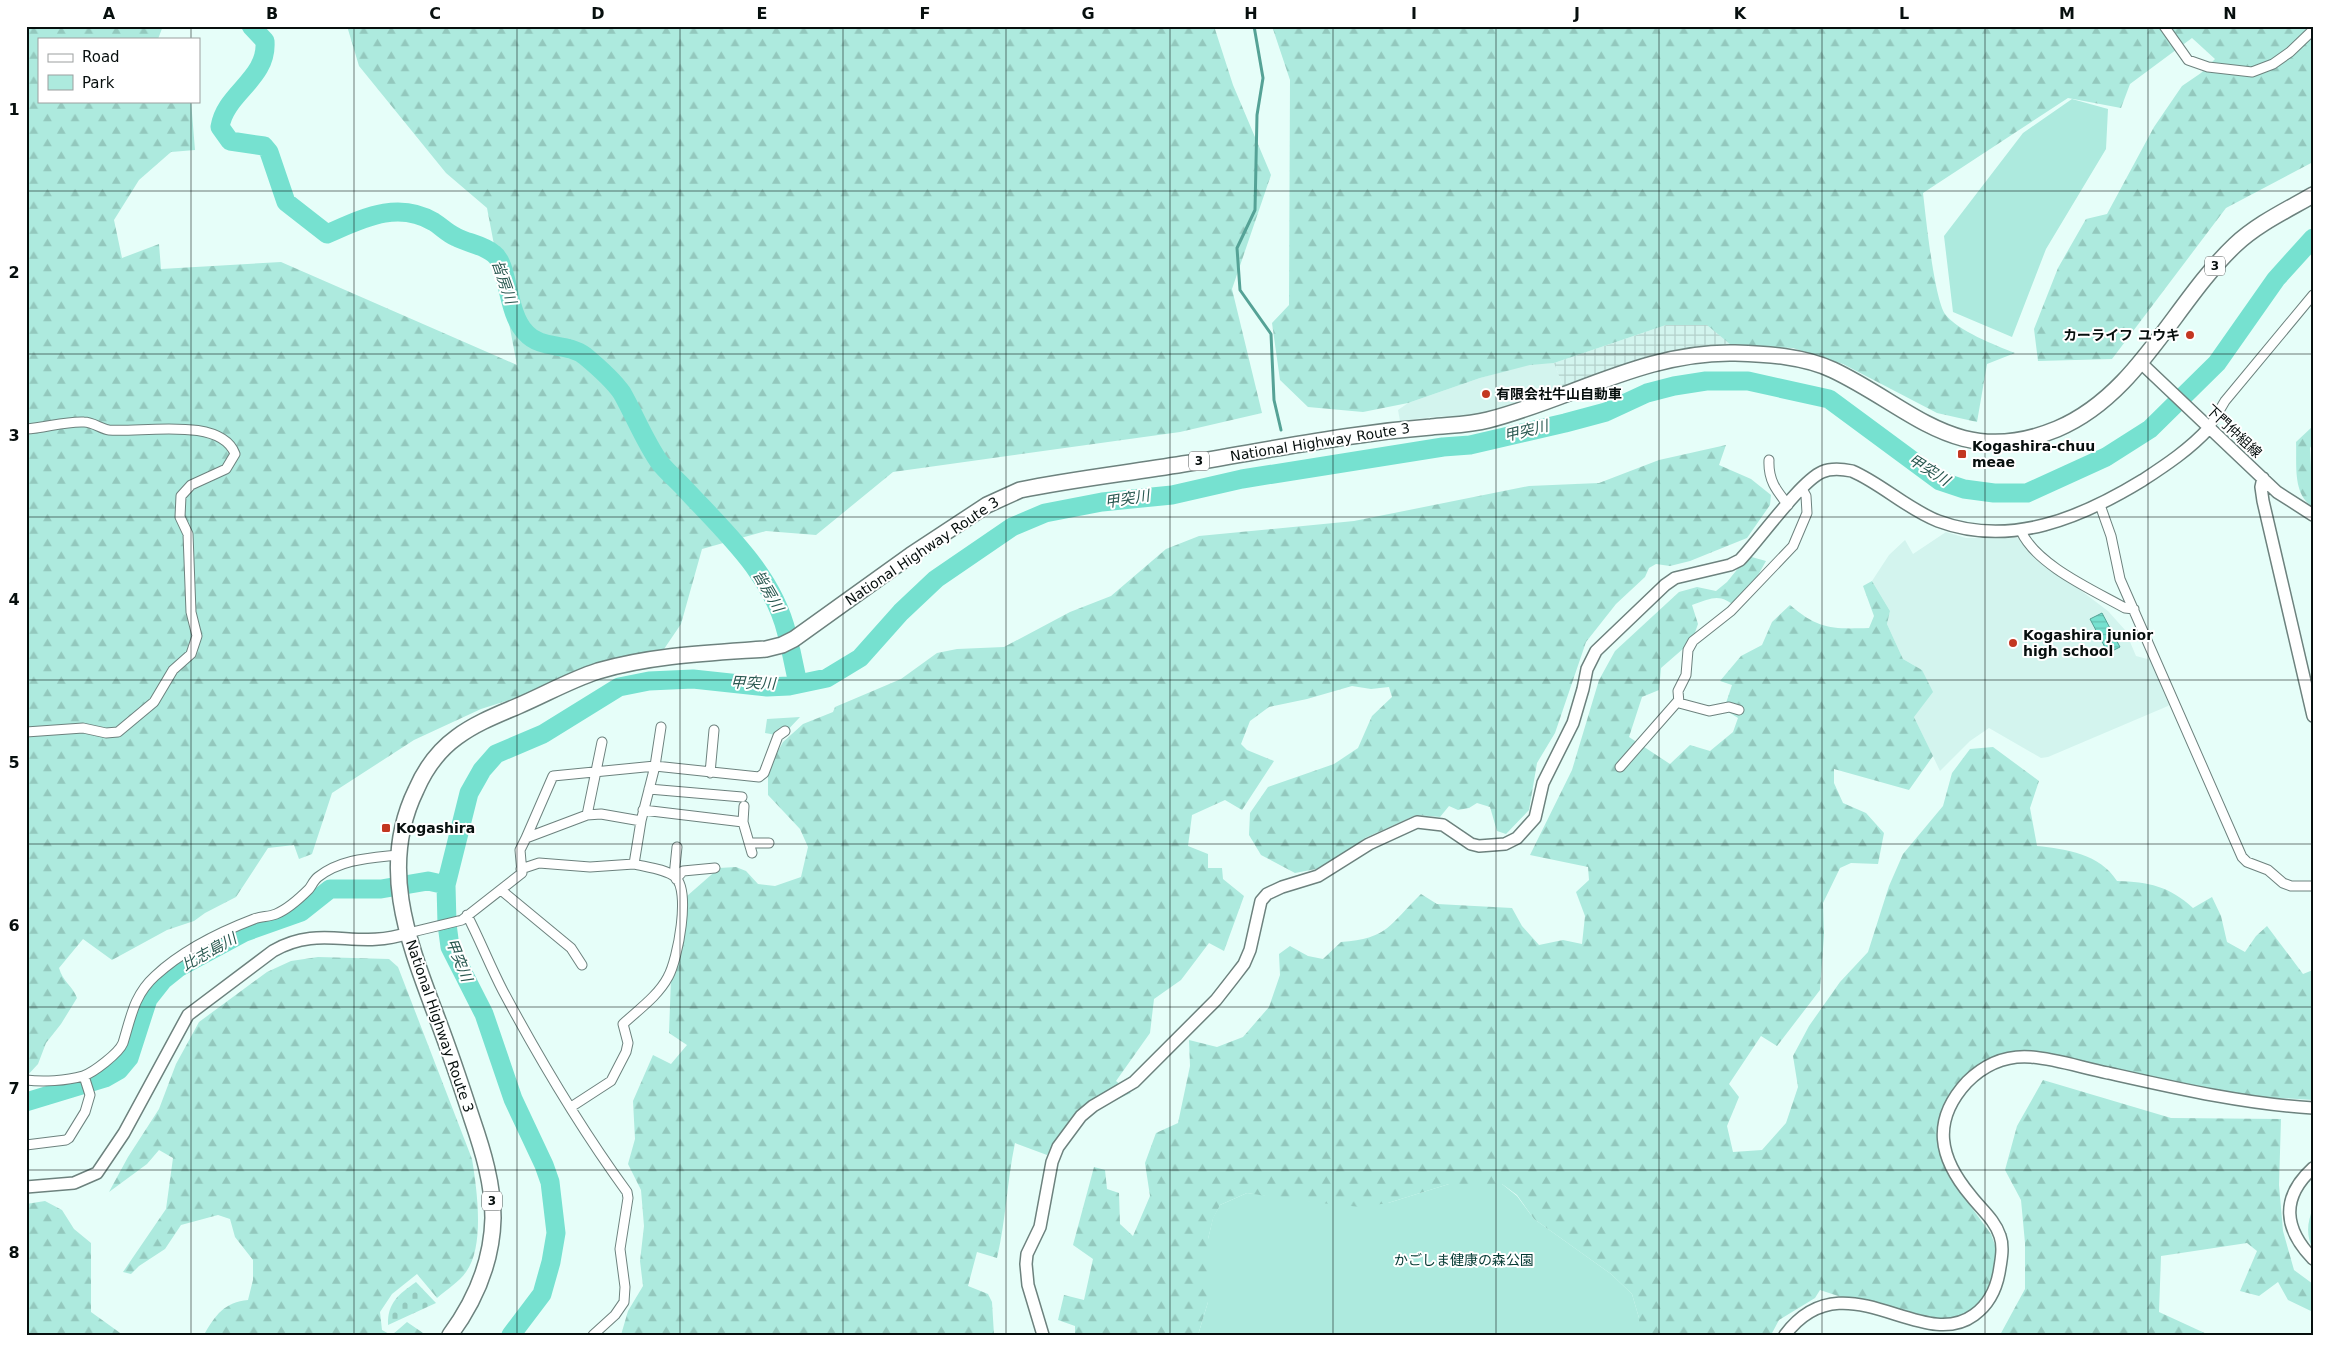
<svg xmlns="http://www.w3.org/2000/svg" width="2339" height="1361" font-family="'DejaVu Sans','Noto Sans JP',sans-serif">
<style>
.built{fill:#d3f4ee}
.industrial{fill:url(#industrial-grid)}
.green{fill:#adeade}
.forest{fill:url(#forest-firs)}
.cemetery{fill:url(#cemetery-stones)}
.water{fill:url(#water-rules);stroke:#55a296}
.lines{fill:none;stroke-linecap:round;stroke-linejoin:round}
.stream{stroke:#55a296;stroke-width:3}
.river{stroke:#76e1d0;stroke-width:19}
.minor-casing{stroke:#6d827e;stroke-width:11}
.tertiary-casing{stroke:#6d827e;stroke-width:14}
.trunk-casing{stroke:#6d827e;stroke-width:18}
.minor{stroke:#fff;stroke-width:9}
.tertiary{stroke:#fff;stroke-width:11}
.trunk{stroke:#fff;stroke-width:15}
.grid{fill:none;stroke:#070f0e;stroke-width:1;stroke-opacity:0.55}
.poi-dot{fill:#c33721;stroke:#fff;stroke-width:2}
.labels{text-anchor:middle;stroke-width:4;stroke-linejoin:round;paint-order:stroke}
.shield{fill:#fff;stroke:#515756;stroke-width:1}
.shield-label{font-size:12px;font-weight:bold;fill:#070f0e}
.poi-label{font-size:14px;font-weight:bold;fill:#070f0e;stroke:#fff;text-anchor:start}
.street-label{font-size:14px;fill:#070f0e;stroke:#fff}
.park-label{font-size:14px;fill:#033932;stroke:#fff}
.water-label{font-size:15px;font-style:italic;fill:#2a5951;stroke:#fff}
.neatline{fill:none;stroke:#070f0e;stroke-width:2}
.grid-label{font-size:16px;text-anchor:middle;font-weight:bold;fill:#070f0e}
</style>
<defs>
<pattern id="industrial-grid" width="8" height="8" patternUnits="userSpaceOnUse" patternTransform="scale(1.25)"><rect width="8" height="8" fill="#d3f4ee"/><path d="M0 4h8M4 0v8" fill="none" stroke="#b4d0cb"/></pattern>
<pattern id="forest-firs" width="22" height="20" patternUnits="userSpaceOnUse" patternTransform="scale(1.25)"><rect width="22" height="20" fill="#adeade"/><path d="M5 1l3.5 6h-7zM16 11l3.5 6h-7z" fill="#93c8bd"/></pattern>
<pattern id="cemetery-stones" width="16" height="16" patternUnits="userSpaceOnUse" patternTransform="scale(1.25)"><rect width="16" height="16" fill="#adeade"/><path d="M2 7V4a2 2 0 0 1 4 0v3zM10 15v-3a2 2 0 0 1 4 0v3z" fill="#93c8bd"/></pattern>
<pattern id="water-rules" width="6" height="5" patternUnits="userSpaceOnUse" patternTransform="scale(1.25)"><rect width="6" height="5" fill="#76e1d0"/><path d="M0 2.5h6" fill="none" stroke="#65c0b1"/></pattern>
</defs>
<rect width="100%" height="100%" fill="#e6fef9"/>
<path class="built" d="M 1554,363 L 1563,386 L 1479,415 L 1432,417 L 1400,421 L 1398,410 L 1408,403 L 1480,378 L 1530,364 Z
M 1946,532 L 1966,538 L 2018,538 L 2034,550 L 2051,568 L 2108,611 L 2125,630 L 2136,656 L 2151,660 L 2170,702 L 2168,706 L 2048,757 L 2041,758 L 1989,728 L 1970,741 L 1940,771 L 1914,717 L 1922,670 L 1903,659 L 1887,624 L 1890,611 L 1872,581 L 1889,555 L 1905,540 L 1913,554 Z"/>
<path class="industrial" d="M 1666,325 L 1708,325 L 1730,344 L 1680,349 L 1640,359 L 1563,386 L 1554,363 Z"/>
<path class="green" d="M 2072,99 L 2108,109 L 2106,149 L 2046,249 L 2012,337 L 1953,312 L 1944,236 L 2023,133 Z
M 800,717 L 782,736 L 765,733 L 767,719 Z
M 1449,1184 L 1502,1184 L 1517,1196 L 1534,1219 L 1611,1274 L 1632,1294 L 1639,1318 L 1639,1335 L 1198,1335 L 1208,1302 L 1208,1239 L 1213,1218 L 1220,1205 L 1247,1193 L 1315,1202 L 1388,1203 Z"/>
<path class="forest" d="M 26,26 L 163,26 L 158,39 L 39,39 L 39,101 L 191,101 L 195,150 L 171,152 L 139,180 L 114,220 L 122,258 L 159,244 L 161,269 L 281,262 L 517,365 L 487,208 L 446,173 L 359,66 L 347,26 L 1214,26 L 1233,85 L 1271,175 L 1232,289 L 1262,413 L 1180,432 L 893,472 L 816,535 L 766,531 L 702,549 L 681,624 L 662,652 L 481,709 L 414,740 L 332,793 L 312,854 L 299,859 L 294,845 L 268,848 L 236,897 L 205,913 L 194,921 L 167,930 L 112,960 L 83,939 L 59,968 C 63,982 72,985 77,998 L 61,1024 L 46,1043 L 38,1064 L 26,1077 Z
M 1272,26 L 2313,26 L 2313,162 L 2226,208 L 2112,359 L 2038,361 L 2034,329 L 2058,268 L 2086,219 L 2107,214 L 2154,127 L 2182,86 L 2201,73 L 2215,59 L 2192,38 L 2130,84 L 2121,108 L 2068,98 L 1923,193 C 1926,218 1934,297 1945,314 C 1958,331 1995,345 2015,353 L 1987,364 L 1977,422 L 1937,413 L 1843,364 L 1793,348 L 1731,345 L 1707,325 L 1666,325 L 1554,363 L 1530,365 L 1480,378 L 1408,403 L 1363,412 L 1308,407 L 1280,380 L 1272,323 L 1289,305 L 1290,80 Z
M 2313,426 L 2313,443 L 2310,448 L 2313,507 C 2292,495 2297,463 2296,442 Z
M 1726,445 L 1719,465 L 1751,479 L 1771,495 L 1770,505 L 1747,538 L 1690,561 L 1670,566 L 1656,564 L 1649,568 L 1645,577 L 1616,604 L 1586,642 L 1555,733 L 1537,763 L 1529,810 L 1506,834 L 1497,831 L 1490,807 L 1477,803 L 1469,808 L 1458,810 L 1449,806 L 1440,817 L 1416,815 L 1365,838 L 1342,855 L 1316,869 L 1295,873 L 1261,855 L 1249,835 L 1250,813 L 1268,787 L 1334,764 L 1358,748 L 1372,716 L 1392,697 L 1389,687 L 1371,689 L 1352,686 L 1307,699 L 1269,707 L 1250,721 L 1241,744 L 1247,750 L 1274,761 L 1242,810 L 1225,800 L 1192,815 L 1188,846 L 1208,854 L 1208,868 L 1222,868 L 1223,879 L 1244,896 L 1224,951 L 1209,943 L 1181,980 L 1154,999 L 1150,1033 L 1116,1081 L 1131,1093 L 1071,1120 L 1047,1155 L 1015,1143 C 1007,1181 1006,1220 997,1258 L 977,1252 L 968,1286 L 988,1294 L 992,1302 L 994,1335 L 621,1335 L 628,1311 L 643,1286 L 640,1261 L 644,1226 L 641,1190 L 628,1164 L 635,1139 L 633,1101 L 653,1055 L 671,1064 L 687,1045 L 669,1033 L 671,978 L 687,896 L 719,868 L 736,867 L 746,871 L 758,884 L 775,886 L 801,877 L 808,847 L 800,829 L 768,795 L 768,769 L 783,742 L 803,724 L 833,712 L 835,707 L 901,679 L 937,653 L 957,649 L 1004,647 L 1070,612 L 1111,596 L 1166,549 L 1199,536 L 1354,521 L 1529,486 L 1599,483 L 1659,460 Z
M 1748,556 L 1766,561 L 1739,609 C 1719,593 1715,597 1692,605 L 1698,624 L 1692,641 L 1661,668 L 1659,690 L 1642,697 L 1629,737 L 1670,764 L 1690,745 L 1710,751 L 1733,732 L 1738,718 L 1724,709 L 1732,685 L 1720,681 L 1741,656 L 1762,645 L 1772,622 L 1790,605 C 1819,630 1833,629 1869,628 L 1874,616 L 1863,586 L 1872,581 L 1890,611 L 1887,624 L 1903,659 L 1922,670 L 1933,692 L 1914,717 L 1933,756 L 1909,790 L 1834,769 L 1834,783 L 1843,803 L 1866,813 L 1884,833 L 1878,864 L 1851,863 L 1840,868 L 1823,903 L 1824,935 L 1820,990 L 1777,1046 L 1761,1036 L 1729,1084 L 1739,1097 L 1727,1126 L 1733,1152 L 1762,1150 L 1786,1123 L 1798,1087 L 1793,1056 L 1809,1026 L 1840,982 L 1868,952 L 1889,886 L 1903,854 L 1943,806 L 1952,773 L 1970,749 L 1993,747 L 2039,781 L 2030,808 L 2037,846 C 2066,849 2100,854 2117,881 C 2149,882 2169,886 2193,908 L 2212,897 L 2221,916 L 2227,942 L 2245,952 L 2256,936 L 2267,926 L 2303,974 L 2313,970 L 2313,1100 L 2165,1091 L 2035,1062 L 2012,1062 L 1991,1069 L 1951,1096 L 1937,1127 L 1940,1152 L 1949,1177 L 1991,1234 L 2005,1273 L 1999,1295 L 1983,1316 L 1964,1324 L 1929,1326 L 1820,1290 L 1815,1298 L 1779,1320 L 1771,1335 L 1639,1335 L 1639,1318 L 1632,1294 L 1611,1274 L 1534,1219 L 1517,1195 L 1502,1184 L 1449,1184 L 1388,1203 L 1361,1207 L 1290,1200 L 1247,1193 L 1220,1205 L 1213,1219 L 1208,1239 L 1208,1302 L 1198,1335 L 1075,1335 L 1075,1326 L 1058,1320 L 1064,1295 L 1084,1300 L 1093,1259 L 1073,1245 L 1094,1167 L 1105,1170 L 1107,1189 L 1119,1193 L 1120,1224 L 1133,1236 L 1150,1196 L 1145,1163 L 1156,1133 L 1178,1123 L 1190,1066 L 1189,1040 L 1217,1047 L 1243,1037 L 1269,1007 L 1280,975 L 1279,954 L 1290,946 L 1308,956 L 1323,959 L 1341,942 C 1388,939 1390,924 1421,894 L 1437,904 L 1512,908 L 1522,926 L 1539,945 L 1563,940 L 1582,944 L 1585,916 L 1576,892 L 1589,880 L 1588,867 L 1530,855 L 1572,770 L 1599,680 L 1615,651 L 1679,592 L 1697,587 L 1716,591 L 1727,582 Z
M 318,957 L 389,959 L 398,967 L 472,1159 C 477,1190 485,1246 466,1272 C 459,1282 446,1290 437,1298 L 417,1274 L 392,1294 L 380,1312 L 382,1330 L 391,1335 L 204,1335 C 215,1315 225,1302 248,1300 L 253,1280 L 253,1260 L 235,1237 L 230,1219 L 218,1215 L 181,1225 L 165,1249 L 139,1266 L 131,1274 L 123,1272 L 166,1209 L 173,1158 L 159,1150 L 147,1164 L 109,1192 L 128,1157 L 159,1109 L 176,1064 L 199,1022 L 267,972 L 291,961 Z
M 2043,1080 L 2171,1118 L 2281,1119 L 2279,1185 L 2283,1231 L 2294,1270 L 2313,1284 L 2313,1312 L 2288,1300 L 2278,1282 L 2259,1296 L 2240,1291 L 2257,1251 L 2247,1243 L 2161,1256 L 2159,1312 L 2209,1335 L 2000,1335 L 2025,1289 L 2025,1243 L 2021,1200 L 2005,1170 L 2017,1126 Z
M 45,1201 L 62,1210 L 74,1229 L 91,1243 L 91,1312 L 123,1335 L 26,1335 L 26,1204 Z
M 2313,1208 L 2313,1250 C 2306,1235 2307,1223 2313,1208 Z
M 407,1322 L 426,1335 L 392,1335 Z"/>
<path class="cemetery" d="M 416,1282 L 436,1303 L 388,1325 C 387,1303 399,1294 416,1282 Z"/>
<path class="water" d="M 2102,613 L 2120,647 L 2108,653 L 2090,619 Z"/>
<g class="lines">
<path class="stream" d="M 1254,26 L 1263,78 L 1257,115 L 1255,210 L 1237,248 L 1240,290 L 1271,334 L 1274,400 L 1281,430"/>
<path class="river" d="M 251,26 L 265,41 C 268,79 225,93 220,127 L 230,141 L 264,146 L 269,152 L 286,202 L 327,234 C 362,219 397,200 434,222 C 442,227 447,233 456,237 C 467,243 484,245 494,254 C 509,265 506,313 526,333 C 541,350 567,342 585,356 C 597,366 613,380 622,393 C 635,416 645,442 660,463 C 668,473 678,481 686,490 C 726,533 773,575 787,634
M 791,651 L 798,684
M 26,1102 L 105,1078 L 119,1070 L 129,1058 L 148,999 L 163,980 L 178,968 L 245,932 L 301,912 L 330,889 L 381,889 L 428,881 L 446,885
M 511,1335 L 542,1294 L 551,1262 L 556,1233 L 550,1182 L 544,1165 L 513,1099 L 484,1014 L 450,947 L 447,924 L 446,885 L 469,793 L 482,770 L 496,754 L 543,734 L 619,687 L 649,681 L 693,679 L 767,687 L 789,686 L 827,678 L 860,658 L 901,612 L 936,579 L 1012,527 L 1045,513 L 1102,502 L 1172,495 L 1242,479 L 1443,447 L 1470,445 L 1565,423 L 1606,412 L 1647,393 L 1674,386 L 1706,381 L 1748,381 L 1829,399 L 1940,481 L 1964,489 L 1994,493 L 2027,493 L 2106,457 L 2150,429 L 2217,363 L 2276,279 L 2313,238"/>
<g class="minor-casing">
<path id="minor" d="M 2164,26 L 2188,60 L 2208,67 L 2252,72 L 2273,64 L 2290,52 L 2313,30
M 2209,428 L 2225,401 L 2313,295
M 26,429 C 45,428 65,421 84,422 C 93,422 101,429 109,430 C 141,433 221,416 235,454 L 226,469 L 191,485 L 181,496 L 180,517 L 188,534 L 191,612 L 197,636 L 191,654 L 173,670 L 154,702 L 118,732 L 106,733 L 83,728 L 26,732
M 1769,460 C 1768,480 1776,490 1788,505
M 2100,505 L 2111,536 L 2120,579 L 2242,857 L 2247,862 L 2268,870 L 2283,883 L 2291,886 L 2313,886
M 2021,531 C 2036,565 2093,590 2125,608 L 2134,609
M 1739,710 L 1729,707 L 1709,711 L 1679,703 L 1678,691 L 1686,675 L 1688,650 L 1693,641 L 1731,611 L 1793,546 L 1807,513 L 1806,496 L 1802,489
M 1620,767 L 1678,701
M 710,773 L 714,730
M 649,789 L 742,797
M 643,810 L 743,822 L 744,806
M 587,815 L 602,742
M 743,822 L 752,853
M 526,838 L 553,776 L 655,766 L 661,727
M 749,843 L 769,843
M 521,869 L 539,863 L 590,867 L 634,864
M 674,876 L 677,847
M 676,879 L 683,871 L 715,868
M 501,890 L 571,948 L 582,965
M 467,915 C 480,940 490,966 503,991 C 540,1060 581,1129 627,1192 L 628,1198 L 620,1249 L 625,1287 L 624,1302 L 615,1315 L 593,1335
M 408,933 L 462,920 L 522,873 L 520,850 L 526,838 L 587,815 L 601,814 L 641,821 L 655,766 L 759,777 L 764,773 L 778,736 L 785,731
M 26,1080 C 43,1082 66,1081 83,1076 C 93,1073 119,1053 123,1043 C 131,1017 134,995 155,976 C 182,951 220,932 254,919 C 261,916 269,917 276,914 C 288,909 300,898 309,889 C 312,885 314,880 318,877 C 341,859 370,858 397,855
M 571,1107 L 611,1081 L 626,1052 L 628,1043 L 623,1024 C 638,1010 658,996 668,977 C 678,959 691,890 675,877 C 666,869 646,867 634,864 L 641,821
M 26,1145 L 66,1140 L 69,1138 L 85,1112 L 90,1095 L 84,1076"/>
</g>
<g class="tertiary-casing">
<path id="tertiary" d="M 2140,362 L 2277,492 L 2313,515
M 2263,478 L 2261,487 L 2263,501 L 2313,716
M 2313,1168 C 2280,1198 2284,1229 2313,1259
M 26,1187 L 74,1183 L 97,1173 L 124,1133 L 188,1015 L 273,951 C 321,923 357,951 408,933
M 1043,1335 L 1028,1285 L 1026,1264 L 1027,1254 L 1040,1227 L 1052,1162 L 1058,1147 L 1081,1116 L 1093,1106 L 1134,1082 L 1216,1000 L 1234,977 L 1244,964 L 1250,950 L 1261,901 L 1267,894 L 1282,887 L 1318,876 L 1369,844 L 1417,822 L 1443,825 L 1471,844 L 1479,846 L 1505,844 L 1517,838 L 1535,818 L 1543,783 L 1573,723 L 1583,689 L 1587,669 L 1596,651 L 1665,585 L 1675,578 L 1730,565 L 1740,560 C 1759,540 1801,481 1822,472 C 1831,468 1842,469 1852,471 C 1882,484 1907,509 1938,521 C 2010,548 2081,518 2143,480 C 2166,465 2190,449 2209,428
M 1785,1335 C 1844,1256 1921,1354 1974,1315 C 1988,1305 1996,1289 1999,1273 C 2001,1261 2004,1247 2000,1236 C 1995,1220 1981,1209 1971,1196 C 1939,1158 1931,1121 1967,1082 C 1984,1065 2006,1055 2031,1057 C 2056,1059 2083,1068 2108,1073 C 2175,1088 2244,1104 2313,1108"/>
</g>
<g class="trunk-casing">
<path id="trunk" d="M 450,1335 C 475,1301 492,1261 493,1218 C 493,1184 483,1151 472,1119 C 461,1085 450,1052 437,1018 C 409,943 378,868 416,790 C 425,769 439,750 457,737 C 476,723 497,715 518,706 C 544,695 570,680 598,671 C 653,655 709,653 766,649 L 782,645 L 794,639 L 911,555 L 987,505 L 1020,490 C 1074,479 1129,473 1183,464 C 1239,455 1296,444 1352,436 C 1378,432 1404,429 1431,427 C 1449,425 1469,425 1488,420 C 1571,399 1646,351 1735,353 C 1767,354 1803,356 1833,370 C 1913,408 1958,470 2057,429 C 2138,395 2174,303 2235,245 C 2257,224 2287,210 2313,195"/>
</g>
<use href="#minor" class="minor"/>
<use href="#tertiary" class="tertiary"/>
<use href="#trunk" class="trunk"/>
</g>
<path class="grid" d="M 191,26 L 191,39M 354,26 L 354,1335M 517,26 L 517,1335M 680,26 L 680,1335M 843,26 L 843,1335M 1006,26 L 1006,1335M 1170,26 L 1170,1335M 1333,26 L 1333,1335M 1496,26 L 1496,1335M 1659,26 L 1659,1335M 1822,26 L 1822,1335M 1985,26 L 1985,1335M 2148,26 L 2148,1335M 191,101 L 191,1335M 26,191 L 2313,191M 26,354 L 2313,354M 26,517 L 2313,517M 26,680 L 2313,680M 26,844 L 2313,844M 26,1007 L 2313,1007M 26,1170 L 2313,1170"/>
<g class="poi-dot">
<circle cx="2190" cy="335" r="5"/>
<circle cx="1486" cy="394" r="5"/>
<rect x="1957" y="449" width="10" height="10" rx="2.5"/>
<circle cx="2013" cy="643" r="5"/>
<rect x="381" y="823" width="10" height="10" rx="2.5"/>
</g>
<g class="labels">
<g class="shield">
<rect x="2205" y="256.5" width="20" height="19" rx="4"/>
<rect x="1189" y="451.5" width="20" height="19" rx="4"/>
<rect x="482" y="1191.5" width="20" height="19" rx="4"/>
</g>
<g class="shield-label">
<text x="2215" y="270">3</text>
<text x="1199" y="465">3</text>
<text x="492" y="1205">3</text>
</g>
<g class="poi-label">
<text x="2180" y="340" text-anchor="end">カーライフ ユウキ</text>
<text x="1496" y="399">有限会社牛山自動車</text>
<text x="1972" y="451">Kogashira-chuu<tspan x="1972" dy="16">meae</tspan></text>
<text x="2023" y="640">Kogashira junior<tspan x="2023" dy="16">high school</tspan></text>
<text x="396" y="833">Kogashira</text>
</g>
<g class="street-label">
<text transform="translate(2234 431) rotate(43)" y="5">下門仲組線</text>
<text transform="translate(1320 442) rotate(-9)" y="5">National Highway Route 3</text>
<text transform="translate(922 551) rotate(-34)" y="5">National Highway Route 3</text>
<text transform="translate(440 1026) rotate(71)" y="5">National Highway Route 3</text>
</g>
<g class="park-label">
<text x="1464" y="1265">かごしま健康の森公園</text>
</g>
<g class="water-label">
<text transform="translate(504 282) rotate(71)" y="5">皆房川</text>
<text transform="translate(1526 431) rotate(-14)" y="5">甲突川</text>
<text transform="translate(1929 470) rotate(32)" y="5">甲突川</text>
<text transform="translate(1127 499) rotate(-9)" y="5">甲突川</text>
<text transform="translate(768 591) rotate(60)" y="5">皆房川</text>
<text transform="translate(753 683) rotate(2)" y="5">甲突川</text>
<text transform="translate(209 952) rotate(-29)" y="5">比志島川</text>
<text transform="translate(459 960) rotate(68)" y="5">甲突川</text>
</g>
</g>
<rect width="2339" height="1361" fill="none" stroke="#ffffff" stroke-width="55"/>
<rect x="38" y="38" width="162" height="65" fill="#ffffff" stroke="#9c9f9f"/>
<rect x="48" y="54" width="25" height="8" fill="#ffffff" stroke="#9c9f9f"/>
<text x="82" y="62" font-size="15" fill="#070f0e">Road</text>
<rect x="48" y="75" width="25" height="15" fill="#adeade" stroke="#9c9f9f"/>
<text x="82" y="88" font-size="15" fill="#070f0e">Park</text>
<rect x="28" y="28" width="2284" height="1306" class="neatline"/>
<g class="grid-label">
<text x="109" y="19">A</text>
<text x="272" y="19">B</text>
<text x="435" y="19">C</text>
<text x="598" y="19">D</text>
<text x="762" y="19">E</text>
<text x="925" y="19">F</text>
<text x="1088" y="19">G</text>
<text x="1251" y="19">H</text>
<text x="1414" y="19">I</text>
<text x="1577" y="19">J</text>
<text x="1740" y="19">K</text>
<text x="1904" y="19">L</text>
<text x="2067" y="19">M</text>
<text x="2230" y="19">N</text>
<text x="14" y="115">1</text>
<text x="14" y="278">2</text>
<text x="14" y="441">3</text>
<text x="14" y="605">4</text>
<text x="14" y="768">5</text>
<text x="14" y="931">6</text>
<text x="14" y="1094">7</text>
<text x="14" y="1258">8</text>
</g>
</svg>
